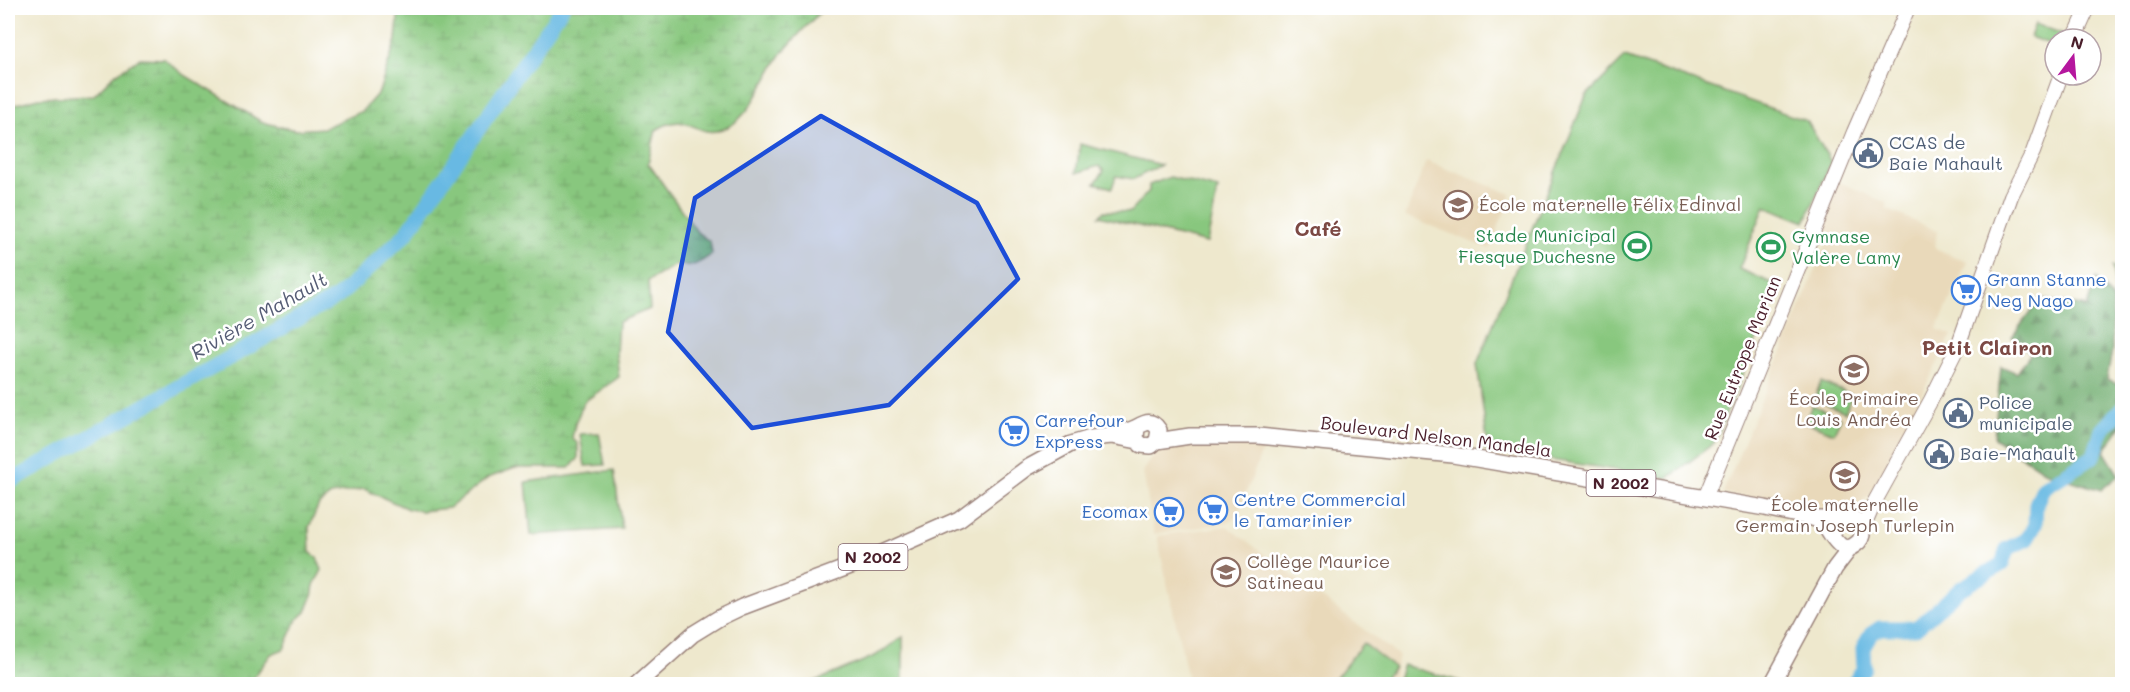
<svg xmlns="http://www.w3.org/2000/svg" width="2130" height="692" font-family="Mali,sans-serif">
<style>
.built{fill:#e9d9ba}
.grass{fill:#88c77e;stroke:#697354;stroke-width:1.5}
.forest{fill:url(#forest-firs);stroke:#5c664c;stroke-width:1.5}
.wetland{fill:url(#wetland-marsh);stroke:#697354;stroke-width:1.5}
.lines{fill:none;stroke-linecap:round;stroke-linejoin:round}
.river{stroke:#68b9e3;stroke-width:15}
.secondary-casing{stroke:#9c847c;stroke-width:16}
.primary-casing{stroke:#9c847c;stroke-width:18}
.secondary{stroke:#fff;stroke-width:14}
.primary{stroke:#fff;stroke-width:15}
.marked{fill:#1d4ed8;fill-opacity:0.2;stroke:#1d4ed8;stroke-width:4.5;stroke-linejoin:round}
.labels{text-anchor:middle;stroke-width:5;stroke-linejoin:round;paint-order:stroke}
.shield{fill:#fff;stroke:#80626b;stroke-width:1.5}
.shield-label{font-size:16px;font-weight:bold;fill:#4a1f2b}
.service-label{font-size:18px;fill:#4e5e75;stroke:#fff;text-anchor:start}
.education-label{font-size:18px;fill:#785e54;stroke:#fff;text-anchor:start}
.leisure-label{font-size:18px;fill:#27864d;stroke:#fff;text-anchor:end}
.shop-label{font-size:18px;fill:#366cbe;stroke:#fff;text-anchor:start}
.street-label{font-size:18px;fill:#4a1f2b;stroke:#fff}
.neighbourhood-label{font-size:20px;font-weight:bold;fill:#7c4944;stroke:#fff}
.water-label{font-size:20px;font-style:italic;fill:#565d75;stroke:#fff}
</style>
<defs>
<pattern id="forest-firs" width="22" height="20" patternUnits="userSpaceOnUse" patternTransform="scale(1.5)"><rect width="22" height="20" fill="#6eac6d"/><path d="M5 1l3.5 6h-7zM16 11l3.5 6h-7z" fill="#5c8b5a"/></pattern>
<pattern id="wetland-marsh" width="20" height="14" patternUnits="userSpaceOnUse" patternTransform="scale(1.5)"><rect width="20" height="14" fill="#88c77e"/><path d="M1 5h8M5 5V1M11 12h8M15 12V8" fill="none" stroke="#77aa6d"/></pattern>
</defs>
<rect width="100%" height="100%" fill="#fff"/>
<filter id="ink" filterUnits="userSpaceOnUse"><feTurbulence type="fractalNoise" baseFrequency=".0167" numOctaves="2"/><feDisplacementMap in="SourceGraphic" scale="12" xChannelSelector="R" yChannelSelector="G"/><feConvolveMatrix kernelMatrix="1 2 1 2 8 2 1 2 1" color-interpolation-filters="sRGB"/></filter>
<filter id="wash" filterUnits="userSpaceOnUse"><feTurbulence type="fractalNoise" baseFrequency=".008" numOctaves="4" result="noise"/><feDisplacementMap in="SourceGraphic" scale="24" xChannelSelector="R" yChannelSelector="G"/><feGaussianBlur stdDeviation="1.35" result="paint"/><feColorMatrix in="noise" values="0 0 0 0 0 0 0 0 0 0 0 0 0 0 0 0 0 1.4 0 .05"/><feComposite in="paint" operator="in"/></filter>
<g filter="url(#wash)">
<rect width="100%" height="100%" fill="#eee8cd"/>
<path class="built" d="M 1426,161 L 1511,194 L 1490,249 L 1405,216 Z
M 1835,180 L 1886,203 L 1886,209 L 1937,231 L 1935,248 L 1967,262 L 1937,329 L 1952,335 L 1870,495 L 1860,504 L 1843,509 L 1834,509 L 1723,493 L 1829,238 L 1815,231 Z
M 1222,442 L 1263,443 L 1262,451 L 1238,514 L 1228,523 L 1154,534 L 1143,472 L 1154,454 L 1173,445 Z
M 1227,526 L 1399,656 L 1391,684 L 1189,684 L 1157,536 Z"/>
<path class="grass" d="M 2035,24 L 2069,36 L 2068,39 L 2055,39 L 2055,46 L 2030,37 Z
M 1625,57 L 1807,121 L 1831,162 L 1805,222 L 1765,206 L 1739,269 L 1779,286 L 1714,443 L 1668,478 L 1485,450 L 1487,440 L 1477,364 L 1586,96 Z
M 1080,144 L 1161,165 L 1134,179 L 1116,176 L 1112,188 L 1095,183 L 1104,171 L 1099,166 L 1076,173 Z
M 1170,177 L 1218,189 L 1207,243 L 1099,216 L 1104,211 L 1130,212 L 1149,191 L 1149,185 Z
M 2112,267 L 2122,269 L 2122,327 Z
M 1821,382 L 1852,395 L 1845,412 L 1814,399 Z
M 1812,405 L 1841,418 L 1834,433 L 1805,422 Z
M 599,433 L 605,465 L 585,466 L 580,434 Z
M 614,470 L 622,529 L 531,535 L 526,482 Z
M 903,637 L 903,684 L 809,684 L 875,656 Z
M 1363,643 L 1394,667 L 1380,684 L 1331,684 Z
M 1403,665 L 1469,684 L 1396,684 Z"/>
<path class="forest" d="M 2096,278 L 2113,300 L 2112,351 L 2107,379 L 2122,387 L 2122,426 L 2104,451 L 2119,475 L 2101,490 L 2047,473 L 1994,438 L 2001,366 L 2017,373 L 2031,353 L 2012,337 L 2040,299 L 2087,307 Z"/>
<path class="wetland" d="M 399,8 L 824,8 C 810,22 796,37 783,52 C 765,76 750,125 717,131 C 693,135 687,110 656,130 L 648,163 L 697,232 L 710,242 L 712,254 C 699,264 692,268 677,264 L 648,281 L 650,309 L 618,322 L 616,353 L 619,377 L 584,402 L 575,424 L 572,438 L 578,444 L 578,459 L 569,468 L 515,468 L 488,478 L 449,508 L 422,511 L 408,509 L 364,489 L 331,495 L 319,504 L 309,527 L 310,552 L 317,558 L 322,570 L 314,585 L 312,597 L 306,612 L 297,620 L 284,649 L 271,654 L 249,684 L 8,684 L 8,106 L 39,98 L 94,95 L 114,75 L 140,58 L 164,59 L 183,74 L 262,122 L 295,130 L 324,128 L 362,111 L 379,92 L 396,40 Z"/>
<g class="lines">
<path class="river" d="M 8,483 L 339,296 L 406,234 L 562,8
M 1853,684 L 1864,668 L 1863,648 L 1871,634 L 1880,628 L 1916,628 L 1960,589 L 2002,564 L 2007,549 L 2027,539 L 2035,525 L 2036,504 L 2043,488 L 2094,456 L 2102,430 L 2122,409"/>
</g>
</g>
<g filter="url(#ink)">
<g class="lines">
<g class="secondary-casing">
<path id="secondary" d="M 2074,39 L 2088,8
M 1705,498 L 1854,132 L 1908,8
M 1862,531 L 1874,503 L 1931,400 L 1958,346 L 2011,196 L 2033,152 L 2061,75"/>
</g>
<g class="primary-casing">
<path id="primary" d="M 1112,436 C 1120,432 1130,431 1137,427 C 1146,422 1152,419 1159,430 L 1157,441 L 1151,446 L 1141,445 L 1136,438 L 1137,427
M 1157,441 L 1190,436 L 1258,436 L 1453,455 L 1765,508 L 1816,519 L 1839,519
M 1816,519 C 1821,523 1827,527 1830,533 C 1836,542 1844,554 1856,544 C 1862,540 1863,534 1862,527 L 1853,518 L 1844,517 L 1833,526 L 1833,537
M 637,684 L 693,634 L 719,618 L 742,607 L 864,561 L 959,519 L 1027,468 L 1071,444 L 1091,438 L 1112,436 L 1138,441
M 1772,684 L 1835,568 L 1851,547"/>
</g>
<use href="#secondary" class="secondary"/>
<use href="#primary" class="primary"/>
</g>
</g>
<path class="marked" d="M 821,116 L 977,203 L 1018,279 L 889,405 L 752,428 L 668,332 L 695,198 Z"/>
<defs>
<g id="civic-ring" transform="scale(1.5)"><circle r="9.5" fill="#fff" stroke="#5c6f8a" stroke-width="1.5"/><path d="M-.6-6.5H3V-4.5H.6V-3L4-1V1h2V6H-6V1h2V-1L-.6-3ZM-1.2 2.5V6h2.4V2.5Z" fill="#5c6f8a"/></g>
<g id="school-ring" transform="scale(1.5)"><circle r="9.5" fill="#fff" stroke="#8d6e63" stroke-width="1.5"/><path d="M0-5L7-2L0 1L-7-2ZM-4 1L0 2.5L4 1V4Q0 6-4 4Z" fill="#8d6e63"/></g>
<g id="stadium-ring" transform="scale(1.5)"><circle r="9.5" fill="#fff" stroke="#2e9e5b" stroke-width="1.5"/><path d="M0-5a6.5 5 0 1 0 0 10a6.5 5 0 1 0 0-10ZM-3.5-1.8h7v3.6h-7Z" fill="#2e9e5b"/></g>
<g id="supermarket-ring" transform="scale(1.5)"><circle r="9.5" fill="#fff" stroke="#3f7fe0" stroke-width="1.5"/><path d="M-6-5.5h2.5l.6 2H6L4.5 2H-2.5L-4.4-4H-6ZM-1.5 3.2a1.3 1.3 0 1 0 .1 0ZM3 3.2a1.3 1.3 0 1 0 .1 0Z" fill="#3f7fe0"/></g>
</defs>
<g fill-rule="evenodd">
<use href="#civic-ring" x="1868" y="153"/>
<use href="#school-ring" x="1458" y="205"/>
<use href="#stadium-ring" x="1637" y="246"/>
<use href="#stadium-ring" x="1771" y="247"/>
<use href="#supermarket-ring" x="1966" y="290"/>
<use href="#school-ring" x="1854" y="370"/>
<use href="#civic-ring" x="1958" y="413"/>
<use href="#supermarket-ring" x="1014" y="431"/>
<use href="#civic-ring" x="1939" y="454"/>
<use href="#school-ring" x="1845" y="476"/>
<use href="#supermarket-ring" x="1213" y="510"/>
<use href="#supermarket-ring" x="1169" y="512"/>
<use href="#school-ring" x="1226" y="572"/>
</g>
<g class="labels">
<g class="shield">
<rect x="1586.5" y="470" width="69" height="26" rx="4.5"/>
<rect x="838.5" y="544" width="69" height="26" rx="4.5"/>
</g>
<g class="shield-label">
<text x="1621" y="489">N 2002</text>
<text x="873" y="563">N 2002</text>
</g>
<g class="service-label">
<text x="1889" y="149">CCAS de<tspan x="1889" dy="21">Baie Mahault</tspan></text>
<text x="1979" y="409">Police<tspan x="1979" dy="21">municipale</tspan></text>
<text x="1960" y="460">Baie-Mahault</text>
</g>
<g class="education-label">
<text x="1479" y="211">École maternelle Félix Edinval</text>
<text x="1854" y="405" text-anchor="middle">École Primaire<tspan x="1854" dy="21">Louis Andréa</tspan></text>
<text x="1845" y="511" text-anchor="middle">École maternelle<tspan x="1845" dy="21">Germain Joseph Turlepin</tspan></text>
<text x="1247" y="568">Collège Maurice<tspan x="1247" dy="21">Satineau</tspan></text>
</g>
<g class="leisure-label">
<text x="1616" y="242">Stade Municipal<tspan x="1616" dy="21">Fiesque Duchesne</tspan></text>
<text x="1792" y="243" text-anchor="start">Gymnase<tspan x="1792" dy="21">Valère Lamy</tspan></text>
</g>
<g class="shop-label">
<text x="1987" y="286">Grann Stanne<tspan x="1987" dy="21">Neg Nago</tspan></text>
<text x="1035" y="427">Carrefour<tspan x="1035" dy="21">Express</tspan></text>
<text x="1234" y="506">Centre Commercial<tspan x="1234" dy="21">le Tamarinier</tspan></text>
<text x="1148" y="518" text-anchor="end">Ecomax</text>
</g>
<g class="street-label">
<text transform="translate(1743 358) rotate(-68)" y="6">Rue Eutrope Marian</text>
<text transform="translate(1436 437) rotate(7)" y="6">Boulevard Nelson Mandela</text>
</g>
<g class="neighbourhood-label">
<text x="1318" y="236">Café</text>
<text x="1987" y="355">Petit Clairon</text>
</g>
<g class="water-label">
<text transform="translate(259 316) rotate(-30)" y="7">Rivière Mahault</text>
</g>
</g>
<rect width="2130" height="692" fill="none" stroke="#fff" stroke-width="30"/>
<g transform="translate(2073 57) rotate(16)"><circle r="28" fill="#ffffff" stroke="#b7a5aa" stroke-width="1.5"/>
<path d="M0-4.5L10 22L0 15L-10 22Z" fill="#b5179e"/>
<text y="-9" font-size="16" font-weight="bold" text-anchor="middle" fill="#4a1f2b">N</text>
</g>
</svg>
